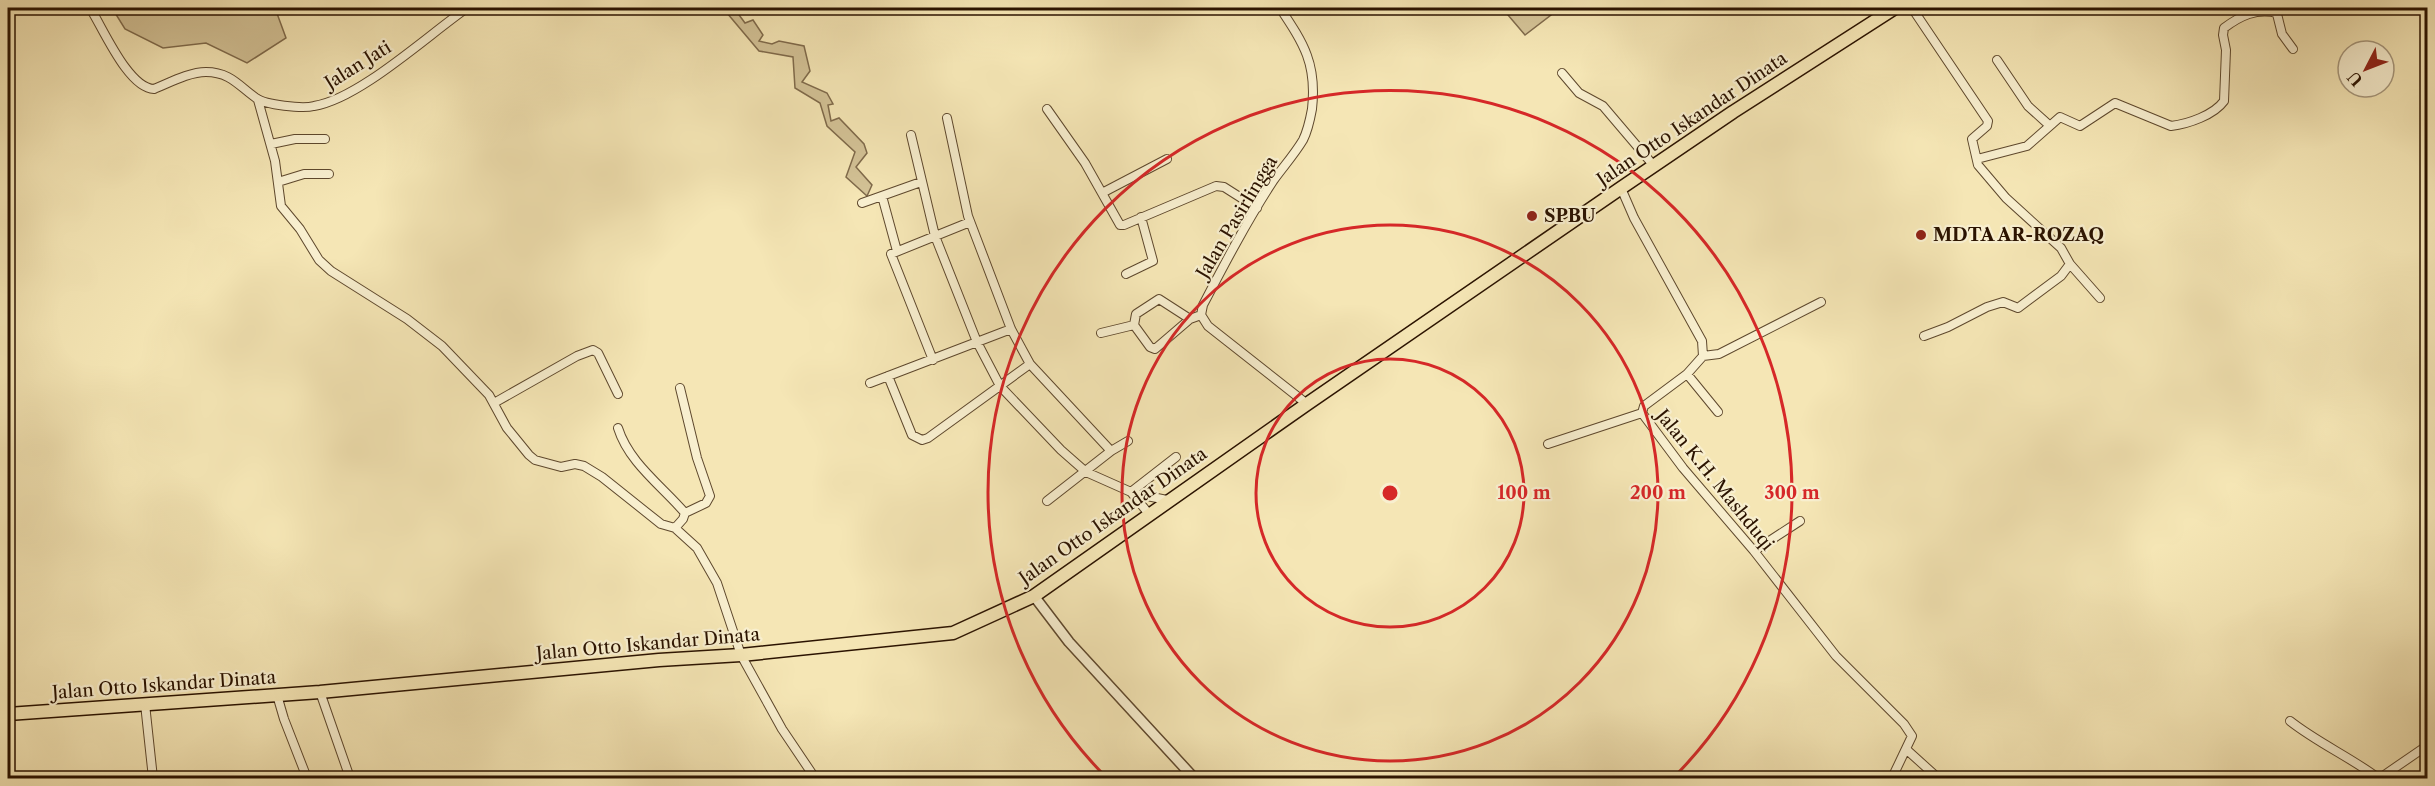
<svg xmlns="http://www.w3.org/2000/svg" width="2435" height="786" font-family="'Libre Caslon Text',serif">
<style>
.green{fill:#d3c296;stroke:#7f6a4b;stroke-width:1.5}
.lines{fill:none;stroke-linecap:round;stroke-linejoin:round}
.minor-casing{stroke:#5e482d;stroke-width:10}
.tertiary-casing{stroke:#5e482d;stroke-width:12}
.primary-casing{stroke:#2b1300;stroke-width:15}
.minor{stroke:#f8efcf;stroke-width:8}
.tertiary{stroke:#f8efcf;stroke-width:9}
.primary{stroke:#f5e6b5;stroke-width:12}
.ring{fill:none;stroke:#d62828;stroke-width:3}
.poi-dot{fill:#8f2418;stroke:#f8efcf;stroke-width:2}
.labels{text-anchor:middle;stroke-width:4.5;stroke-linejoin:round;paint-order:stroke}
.street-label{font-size:18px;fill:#2b1300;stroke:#f8efcf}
.poi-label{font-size:18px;font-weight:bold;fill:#2b1300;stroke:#f8efcf;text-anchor:start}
.centre{fill:#d62828;stroke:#f8efcf;stroke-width:3}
.ring-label{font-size:18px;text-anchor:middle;font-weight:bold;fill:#d62828;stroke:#f8efcf;stroke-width:4.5;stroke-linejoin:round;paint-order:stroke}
</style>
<rect width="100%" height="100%" fill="#f5e6b5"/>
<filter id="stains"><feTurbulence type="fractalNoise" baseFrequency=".00333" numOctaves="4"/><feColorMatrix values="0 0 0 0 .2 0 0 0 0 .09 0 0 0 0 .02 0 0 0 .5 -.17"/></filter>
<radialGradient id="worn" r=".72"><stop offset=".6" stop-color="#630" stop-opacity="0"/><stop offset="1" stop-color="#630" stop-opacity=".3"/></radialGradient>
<path class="green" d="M 112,8 L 275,8 L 286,38 L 247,63 L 206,43 L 163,48 L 125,29 Z
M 728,8 L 734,8 L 745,23 L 753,20 L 763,35 L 759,41 L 772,44 L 779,41 L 804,46 L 810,71 L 802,82 L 827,93 L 833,104 L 828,105 L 831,121 L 839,118 L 864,144 L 867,153 L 856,167 L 872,185 L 867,196 L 846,177 L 855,152 L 827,126 L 820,103 L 795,88 L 793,57 L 759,51 L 727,13 Z
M 1502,8 L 1547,8 L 1551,15 L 1525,35 Z"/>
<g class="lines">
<g class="minor-casing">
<path id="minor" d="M 90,8 C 103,28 128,88 154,89 C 169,83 189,72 206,72 C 230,72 239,86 256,98 C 265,105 303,109 314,106 C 359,99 428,35 467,8
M 1280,8 C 1304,44 1317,64 1312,109 C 1310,120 1308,130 1303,140 C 1294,155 1283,167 1273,181 C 1247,221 1225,263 1203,305 L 1201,315 L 1208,326 L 1307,404
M 1912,8 L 1988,121 L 1987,126 L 1972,139 L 1978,165 L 2006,198 L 2061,248 L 2070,264 L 2061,276 L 2018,308 L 2003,302 L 1987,307 L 1948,327 L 1924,336
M 2276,10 L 2282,34 L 2293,49
M 1997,60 L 2028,106 L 2049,125
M 1562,73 L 1579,93 L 1603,106 L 1654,166
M 258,100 L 275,161 L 281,206 L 300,229 L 319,260 L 331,271 L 407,319 L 442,346 L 489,395 L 507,428 L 529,455 L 535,460 L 561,467 L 575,464 L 584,466 L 602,477 L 661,524 L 675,528 L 697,548 L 717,583 L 741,655 L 782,729 L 815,778
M 1047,109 L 1085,163 L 1120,225 L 1124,225 L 1216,186 L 1224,187 L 1257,208
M 947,118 L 968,216 L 1011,329 L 1030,364 L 1111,451 L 1047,501
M 911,135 L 935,236 L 977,342 L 1000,386 L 1061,450 L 1086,472 L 1131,492 L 1149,514
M 271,144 L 295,139 L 325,139
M 1977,159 L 2027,146 L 2060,117 L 2080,126 L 2115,103 L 2171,126 C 2188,124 2214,115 2224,101 L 2226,50 L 2223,35 L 2224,28 C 2240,16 2256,8 2277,13
M 278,182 L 304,174 L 329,174
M 1621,188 L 1634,218 L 1702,341 L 1703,356 L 1687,374 L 1644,406 L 1642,413 L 1683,468 L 1754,551 L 1836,656 L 1904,724 L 1912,736 L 1892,778
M 1102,193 L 1167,159
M 882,196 L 897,251
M 862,203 L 921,182
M 2070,264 L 2100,298
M 1126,274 L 1153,261 L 1141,217
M 1190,319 L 1159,299 L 1136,314 L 1134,325 L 1150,347 L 1155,349 L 1190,319 L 1201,315
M 1101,333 L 1134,325
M 1703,356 L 1719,354 L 1821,302
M 933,360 L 891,254 L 970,222
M 1687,374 L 1718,412
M 888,376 L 912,435 L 922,440 L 928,438 L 1030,364
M 870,383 L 1011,329
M 494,403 L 577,356 L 593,350 L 598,353 L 618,394
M 618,428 C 629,463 662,486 685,513
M 1548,444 L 1642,413
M 1111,451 L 1128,441
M 1131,492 L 1176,457
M 1132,493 L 1167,500
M 675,528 L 683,519 L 685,513 L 706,503 L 710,496 L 697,458 L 680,388
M 1754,551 L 1800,521
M 320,692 L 350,778
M 277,695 L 284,719 L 307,778
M 145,704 L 153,778
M 2290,721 C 2318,743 2350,757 2378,778
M 1907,750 L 1938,778
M 2380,778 L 2428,745"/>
</g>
<g class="tertiary-casing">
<path id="tertiary" d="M 1034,596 L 1069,642 L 1194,778"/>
</g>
<g class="primary-casing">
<path id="primary" d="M 8,714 L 320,692 L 659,660 L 741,655 L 953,633 L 1034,596 L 1307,404 L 1621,188 L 1733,112 L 1895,8"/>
</g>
<use href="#minor" class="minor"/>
<use href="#tertiary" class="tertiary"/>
<use href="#primary" class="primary"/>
</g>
<g class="ring">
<circle cx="1390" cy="493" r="134"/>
<circle cx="1390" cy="493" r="268"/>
<path d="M1106 777A402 402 0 1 1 1674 777"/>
</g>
<g class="poi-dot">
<circle cx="1532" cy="216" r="6"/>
<circle cx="1921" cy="235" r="6"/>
</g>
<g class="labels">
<g class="street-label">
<text transform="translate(358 65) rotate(-32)" y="6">Jalan Jati</text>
<text transform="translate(1692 119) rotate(-34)" y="6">Jalan Otto Iskandar Dinata</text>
<text transform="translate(1237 217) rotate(-59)" y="6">Jalan Pasirlingga</text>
<text transform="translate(1715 480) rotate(51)" y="6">Jalan K.H. Mashduqi</text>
<text transform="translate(1113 516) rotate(-35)" y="6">Jalan Otto Iskandar Dinata</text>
<text transform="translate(648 644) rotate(-5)" y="6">Jalan Otto Iskandar Dinata</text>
<text transform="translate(164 685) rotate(-4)" y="6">Jalan Otto Iskandar Dinata</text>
</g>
<g class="poi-label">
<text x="1544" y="222">SPBU</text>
<text x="1933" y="241">MDTA AR-ROZAQ</text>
</g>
</g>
<circle cx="1390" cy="493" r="9" class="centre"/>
<g class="ring-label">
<text x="1524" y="499">100 m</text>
<text x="1658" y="499">200 m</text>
<text x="1792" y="499">300 m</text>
</g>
<rect width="2435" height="786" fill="none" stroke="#f5e6b5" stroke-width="30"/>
<rect x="9" y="9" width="2417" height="768" fill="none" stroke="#2b1300" stroke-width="3"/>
<rect x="15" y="15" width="2405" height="756" fill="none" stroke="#2b1300" stroke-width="1.5"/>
<g transform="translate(2366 69) rotate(228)"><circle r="28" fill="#f8efcf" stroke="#a6977c" stroke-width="1.5"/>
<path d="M0-4.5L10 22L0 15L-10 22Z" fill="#8f2418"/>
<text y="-9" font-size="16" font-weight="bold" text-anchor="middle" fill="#2b1300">U</text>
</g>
<rect width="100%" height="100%" filter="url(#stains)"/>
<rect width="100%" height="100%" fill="url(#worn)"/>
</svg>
